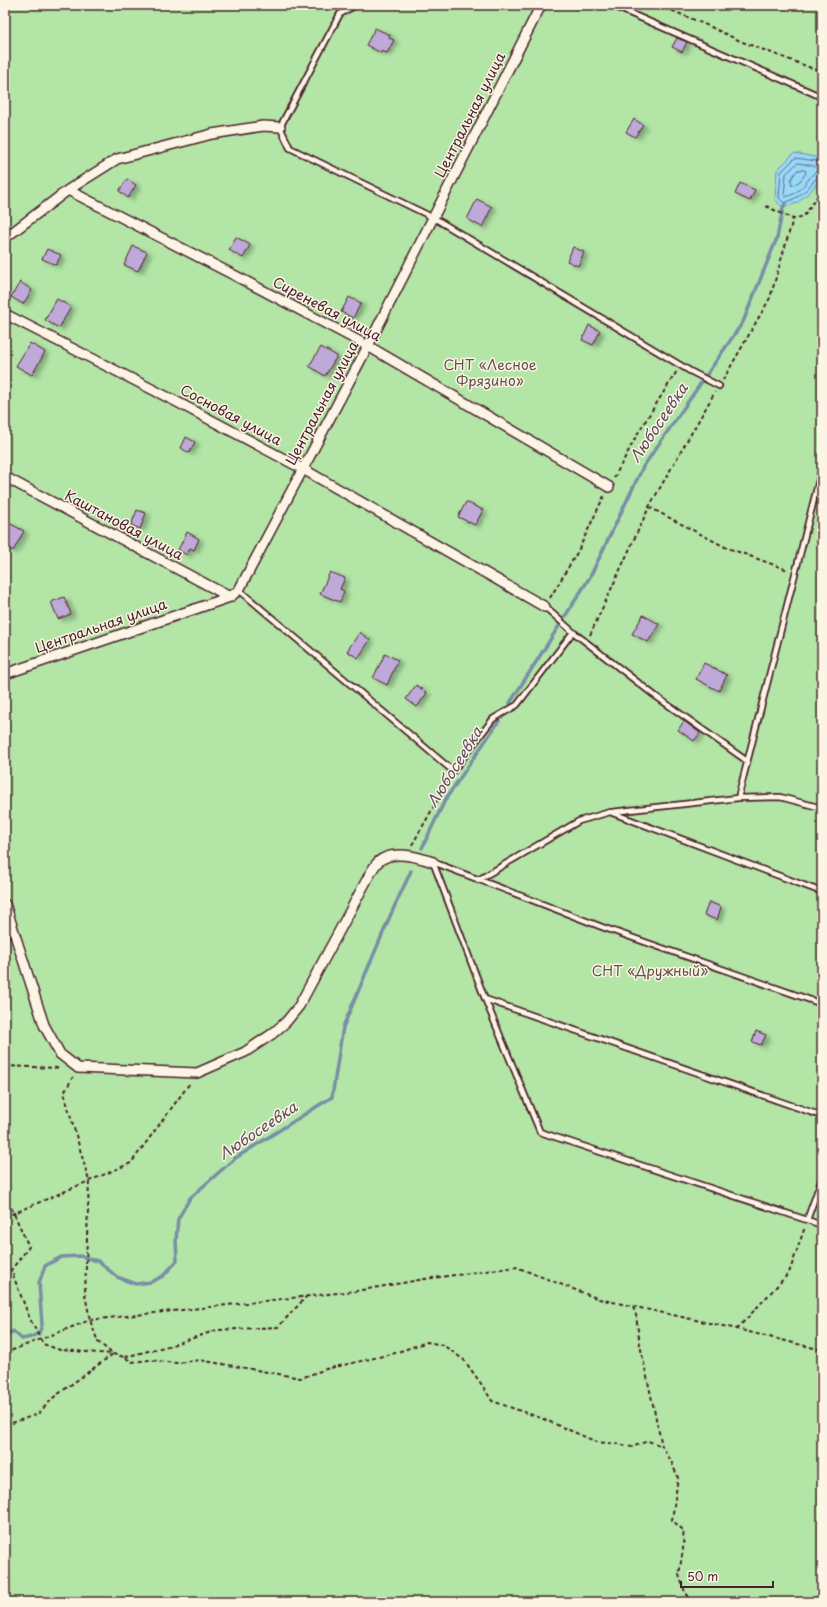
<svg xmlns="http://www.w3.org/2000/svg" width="827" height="1607" font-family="'Playpen Sans',sans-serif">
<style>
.green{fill:#b2e5a6;stroke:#7e8268}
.water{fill:#96d9f8;stroke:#788fa6}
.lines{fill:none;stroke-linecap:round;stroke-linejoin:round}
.shore{stroke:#68697d;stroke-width:1}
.stream{stroke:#788fa6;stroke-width:3.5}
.building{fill:#bfa9d8;stroke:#4a1f2b;filter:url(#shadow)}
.service-casing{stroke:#4a1f2b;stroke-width:8}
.minor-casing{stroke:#4a1f2b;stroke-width:12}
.path{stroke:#4a1f2b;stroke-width:2;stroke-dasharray:4 3;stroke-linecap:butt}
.service{stroke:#fcf5e5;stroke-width:4.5}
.minor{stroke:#fcf5e5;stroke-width:9}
.labels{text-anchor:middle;stroke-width:3;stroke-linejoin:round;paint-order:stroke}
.street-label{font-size:14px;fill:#4a1f2b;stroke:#fcf5e5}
.park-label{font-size:14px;fill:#64504a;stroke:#fcf5e5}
.water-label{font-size:15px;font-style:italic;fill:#5d4e5e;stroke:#fcf5e5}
</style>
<defs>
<filter id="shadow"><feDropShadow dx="4.5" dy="2.5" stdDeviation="2" flood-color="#0004"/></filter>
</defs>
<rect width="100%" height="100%" fill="#f0e6e2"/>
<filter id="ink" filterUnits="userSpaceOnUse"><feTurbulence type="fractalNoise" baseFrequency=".025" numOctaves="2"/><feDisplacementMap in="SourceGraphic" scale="8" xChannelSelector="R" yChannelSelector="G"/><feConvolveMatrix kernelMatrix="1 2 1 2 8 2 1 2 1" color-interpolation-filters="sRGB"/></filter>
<g filter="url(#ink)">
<path class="green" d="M 5,5 L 822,5 L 822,1602 L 5,1602 Z"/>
<path class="water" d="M 794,153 L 820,158 L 822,167 L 822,176 L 811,191 L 797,203 L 783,208 L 775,199 L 777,170 Z"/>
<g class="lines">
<path class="shore" d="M 798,163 L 814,166 L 817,170 C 807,179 801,194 785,197 L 784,195 L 786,174 Z
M 822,163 L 816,161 L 795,158 L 781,172 L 779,198 L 784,203 C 793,200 800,196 806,190 C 812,185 815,176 822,175
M 798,170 L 805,170 L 806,173 L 800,181 L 792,186 C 789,179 794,175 798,170 Z"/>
<path class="stream" d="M 510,703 L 590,577 L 643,467 L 743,322 L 777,238 L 783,208 L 785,204
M 422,848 L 445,800 L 499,721
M 5,1336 L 13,1331 L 22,1339 L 31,1337 L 39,1333 L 42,1325 L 39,1283 L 45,1266 L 61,1257 L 80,1256 L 98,1261 L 117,1277 L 136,1284 L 151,1282 L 163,1276 L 177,1261 L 176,1239 L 178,1219 L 190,1198 L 234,1159 L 332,1097 L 343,1027 L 391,914 L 411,871"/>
</g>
<path class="building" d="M 375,28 L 390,35 L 389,38 L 394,40 L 387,53 L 382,51 L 381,53 L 366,45 Z
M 677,38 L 687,42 L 682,52 L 672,47 Z
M 634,119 L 643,125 L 635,137 L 626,132 Z
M 127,179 L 136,185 L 128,198 L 119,191 Z
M 740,183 L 755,190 L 750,201 L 735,194 Z
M 477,199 L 492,207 L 482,227 L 467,219 Z
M 236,237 L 250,245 L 243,258 L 229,250 Z
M 133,246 L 147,252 L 138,271 L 124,265 Z
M 573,247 L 584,252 L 578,266 L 567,261 Z
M 47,249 L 61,255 L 56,265 L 42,259 Z
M 20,282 L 32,290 L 23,304 L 11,297 Z
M 349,297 L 361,303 L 353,318 L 341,312 Z
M 57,299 L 71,307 L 59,328 L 45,320 Z
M 589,325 L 600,331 L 593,345 L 582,340 Z
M 30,343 L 45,352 L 32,375 L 16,366 Z
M 321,347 L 337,356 L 325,376 L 309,366 Z
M 186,437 L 195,442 L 189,453 L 181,448 Z
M 466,502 L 483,510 L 475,525 L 458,517 Z
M 137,510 L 146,513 L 140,529 L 131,525 Z
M 5,521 L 24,531 L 13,551 L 5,546 Z
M 187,532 L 199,539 L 194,550 L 190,548 L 187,555 L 178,550 Z
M 330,572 L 345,578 L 340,589 L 344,591 L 340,602 L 320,594 Z
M 64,597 L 71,614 L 58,619 L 51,602 Z
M 643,615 L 659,624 L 648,642 L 632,634 Z
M 360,632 L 370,640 L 358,658 L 347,651 Z
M 385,654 L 398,660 L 387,685 L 373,678 Z
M 704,663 L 727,675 L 719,691 L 696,679 Z
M 416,685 L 427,693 L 417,707 L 406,699 Z
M 684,721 L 700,733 L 694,741 L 678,730 Z
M 709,902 L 721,907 L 717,920 L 704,915 Z
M 756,1031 L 766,1035 L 761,1045 L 752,1042 Z"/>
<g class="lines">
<g class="service-casing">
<path id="service" d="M 356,5 L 340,14 L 280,127 L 290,148 L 434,218 L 690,371 L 719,386
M 611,5 L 822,97
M 239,590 L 453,771 L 493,719 L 517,705 L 573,632 L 654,695 L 747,761
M 545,607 L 573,632
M 738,798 L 822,468
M 612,812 L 738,798 L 780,797 L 822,808
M 433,862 L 602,927 L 822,1004
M 433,862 L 485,999
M 478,880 L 579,821 L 610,812 L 822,892
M 822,1116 L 485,999 L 540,1132 L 807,1220 L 822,1178
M 807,1220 L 822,1225"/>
</g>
<g class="minor-casing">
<path id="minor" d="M 68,190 L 232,274 L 368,346 L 609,487
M 5,238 L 68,190 L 117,159 L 212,134 L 263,126 L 280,127
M 5,314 L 177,402 L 303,469 L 545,607
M 5,477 L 230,597
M 5,674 L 230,597 L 239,590 L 368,346 L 541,5
M 5,904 L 44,1025 L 60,1054 L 78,1068 L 197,1073 L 245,1052 L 272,1034 L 286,1022 L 299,1006 L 371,872 C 373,869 375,865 378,862 C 392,849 418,857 433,862"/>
</g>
<path class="path" d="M 659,5 L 711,27 L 740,41 L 822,72
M 766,206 L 793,219 L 804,216 L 818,195 L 822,187
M 723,380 L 770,298 L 793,219
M 614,478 L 639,431 L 677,371
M 649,507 L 725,547 L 788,570
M 550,598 L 578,551 L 604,496
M 590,635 L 649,507 L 715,392
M 412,845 L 450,778
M 5,1066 L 60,1068
M 5,1205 L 11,1207 L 29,1247 L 11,1270 L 30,1319 L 43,1344 L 60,1350 L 113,1354 L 124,1357 L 132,1362 L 149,1360 L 176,1363 L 200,1360 L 301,1378 L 326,1369 L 392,1354 L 427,1342 L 443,1345 L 464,1360 L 482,1385 L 492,1401 L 541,1418 L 597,1442 L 617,1444 L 632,1447 L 648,1441 L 662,1446
M 5,1217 L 131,1163 L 190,1083
M 633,1307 L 636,1315 L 640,1345 L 662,1446 L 671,1461 L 678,1478 L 672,1520 L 683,1530 L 684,1542 L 679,1575 L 685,1592 L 693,1602
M 737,1329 L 789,1273 L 805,1227
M 5,1353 L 90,1320 L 356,1291 L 425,1279 L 516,1267 L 599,1299 L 737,1329 L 822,1350
M 125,1357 L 172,1345 L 217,1330 L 278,1327 L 306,1297
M 5,1423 L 12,1423 L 38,1414 L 54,1397 L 113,1354 L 98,1342 L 90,1320 L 85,1294 L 89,1181 L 64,1093 L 73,1077"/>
<use href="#service" class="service"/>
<use href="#minor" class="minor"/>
</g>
</g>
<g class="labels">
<g class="street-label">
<text transform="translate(470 115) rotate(-63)" y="5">Центральная улица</text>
<text transform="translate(327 309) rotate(28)" y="5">Сиреневая улица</text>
<text transform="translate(322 403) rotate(-62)" y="5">Центральная улица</text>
<text transform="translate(231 415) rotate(28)" y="5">Сосновая улица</text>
<text transform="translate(124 525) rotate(28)" y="5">Каштановая улица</text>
<text transform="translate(101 626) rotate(-19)" y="5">Центральная улица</text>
</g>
<g class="park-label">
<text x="490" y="370">СНТ «Лесное<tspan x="490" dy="16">Фрязино»</tspan></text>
<text x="650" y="976">СНТ «Дружный»</text>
</g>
<g class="water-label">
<text transform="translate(659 423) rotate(-56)" y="5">Любосеевка</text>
<text transform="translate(455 767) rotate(-58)" y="5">Любосеевка</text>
<text transform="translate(258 1131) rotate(-34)" y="5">Любосеевка</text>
</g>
</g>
<rect width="827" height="1607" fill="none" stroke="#fcf5e5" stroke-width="20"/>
<rect x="10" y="10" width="807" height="1587" fill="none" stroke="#4a1f2b" stroke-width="1.5" filter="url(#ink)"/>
<path d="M681 1581v6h92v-6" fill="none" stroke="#4a1f2b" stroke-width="2"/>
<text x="687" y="1581" font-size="12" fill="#4a1f2b" stroke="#fcf5e5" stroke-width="3" paint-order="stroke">50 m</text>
</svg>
